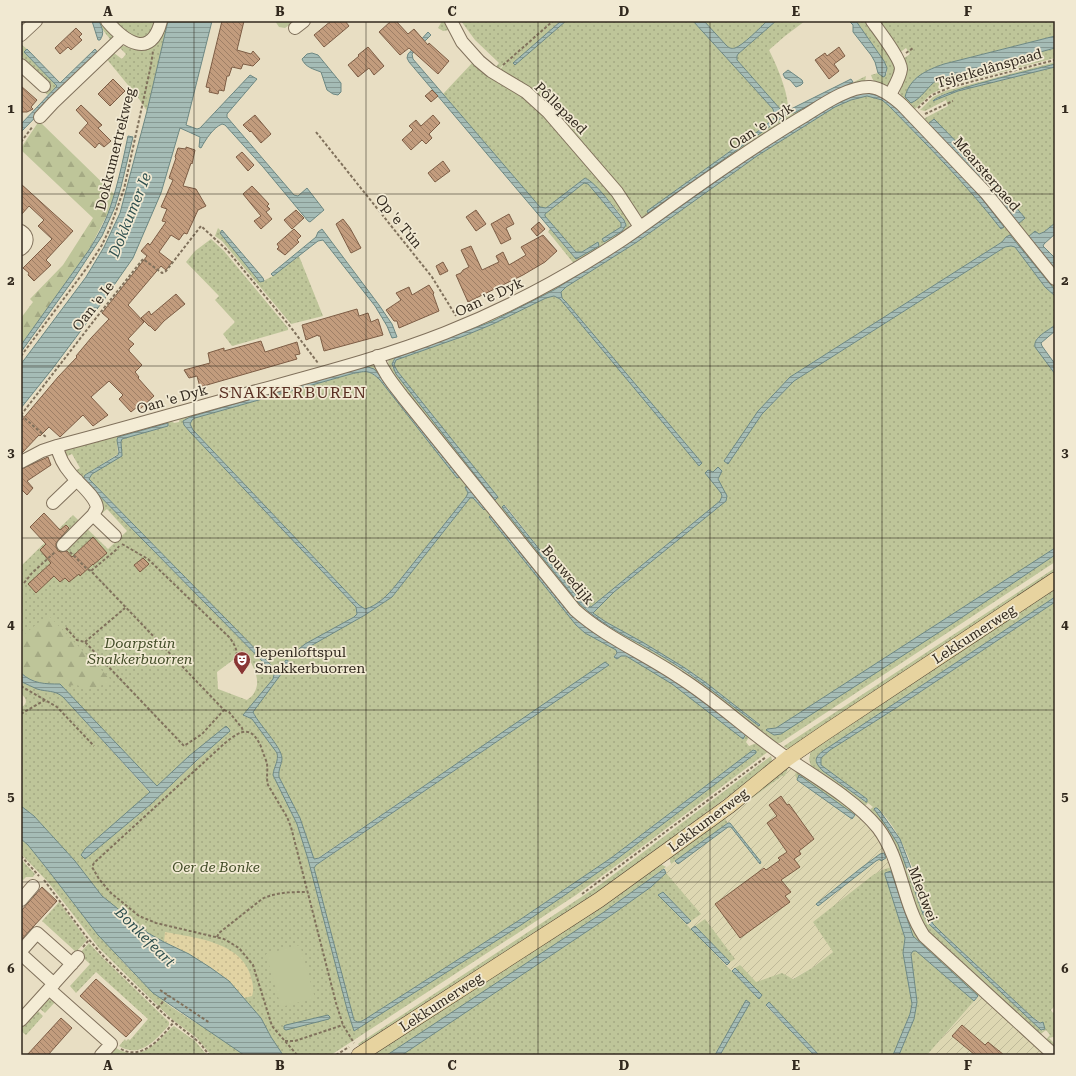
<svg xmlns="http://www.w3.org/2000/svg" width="1076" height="1076" font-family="'Roboto Serif',serif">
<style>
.farmland{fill:url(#farmland-furrows)}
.green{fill:url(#green-dots);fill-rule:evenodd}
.forest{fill:url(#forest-firs)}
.sand{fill:url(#sand-dots)}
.pitch{fill:#bec599}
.water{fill:url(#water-rules);stroke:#6d8883}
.building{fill:url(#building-back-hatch);stroke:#7d5d45}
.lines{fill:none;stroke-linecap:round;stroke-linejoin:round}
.minor-casing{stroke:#80715c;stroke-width:14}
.major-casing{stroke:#4f3f30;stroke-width:16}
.path{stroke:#80715c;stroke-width:2;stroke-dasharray:3 2;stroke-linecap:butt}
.minor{stroke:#f4ecd5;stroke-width:12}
.major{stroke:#e7d39f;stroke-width:15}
.grid{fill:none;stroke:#32291e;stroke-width:1;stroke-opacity:0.55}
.labels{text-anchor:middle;stroke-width:3.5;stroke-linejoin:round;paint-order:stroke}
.street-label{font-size:14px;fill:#32291e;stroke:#f1e9d2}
.park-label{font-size:14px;font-style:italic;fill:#424c27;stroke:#f1e9d2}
.poi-label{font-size:14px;fill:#32291e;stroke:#f1e9d2;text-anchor:start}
.water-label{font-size:15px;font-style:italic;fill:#2f504f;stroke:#f1e9d2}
.quarter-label{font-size:16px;letter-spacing:1px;fill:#5a3023;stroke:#f1e9d2}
.neatline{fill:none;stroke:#32291e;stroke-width:1.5}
.grid-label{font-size:13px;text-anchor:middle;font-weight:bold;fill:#32291e}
</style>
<defs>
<pattern id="farmland-furrows" width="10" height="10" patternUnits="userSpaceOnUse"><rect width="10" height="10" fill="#ddd7b2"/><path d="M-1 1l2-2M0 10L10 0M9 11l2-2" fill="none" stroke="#beb999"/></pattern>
<pattern id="green-dots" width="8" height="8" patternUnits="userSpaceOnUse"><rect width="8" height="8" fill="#bec599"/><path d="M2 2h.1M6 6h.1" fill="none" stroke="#a4a983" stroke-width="1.8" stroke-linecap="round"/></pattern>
<pattern id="forest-firs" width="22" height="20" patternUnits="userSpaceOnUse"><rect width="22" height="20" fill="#bec599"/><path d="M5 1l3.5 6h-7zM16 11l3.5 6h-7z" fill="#a4a983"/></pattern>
<pattern id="sand-dots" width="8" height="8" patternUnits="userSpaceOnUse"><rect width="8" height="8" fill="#e1d3a3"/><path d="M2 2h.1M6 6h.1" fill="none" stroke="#c2b58c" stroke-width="1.8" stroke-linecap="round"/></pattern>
<pattern id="water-rules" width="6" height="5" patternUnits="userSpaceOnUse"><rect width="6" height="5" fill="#a5bcb6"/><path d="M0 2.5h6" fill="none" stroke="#879993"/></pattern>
<pattern id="building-back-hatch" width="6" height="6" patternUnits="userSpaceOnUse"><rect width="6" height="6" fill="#c29c7d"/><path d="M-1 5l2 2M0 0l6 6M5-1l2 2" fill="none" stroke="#9e7f66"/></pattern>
</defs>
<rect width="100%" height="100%" fill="#e8dec3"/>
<path class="farmland" d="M 788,768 L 798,771 L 855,811 L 877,832 L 891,867 L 882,870 L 833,952 L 812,968 L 762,995 L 735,968 L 732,971 L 727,965 L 730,963 L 695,927 L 691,929 L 687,924 L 691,921 L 664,869 L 728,822 L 725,818 L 782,776 L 785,776 Z
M 981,993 L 1050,1055 L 927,1055 Z"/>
<path class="green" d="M 99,21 L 103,21 L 114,36 L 106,45 L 104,45 L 110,39 L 102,29 Z
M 111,21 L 157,21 C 154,29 146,44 134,39 C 127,36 118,26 111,21 Z
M 164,21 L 168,21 L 147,111 L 137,96 L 105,57 L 118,45 L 139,49 ZM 119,47 L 126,54 L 122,59 L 114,53 Z
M 442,21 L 448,21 L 449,30 L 443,31 L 438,28 Z
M 461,21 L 561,21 L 513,63 L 515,65 L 566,21 L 693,21 L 773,109 L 775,115 L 774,117 L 764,127 L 647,211 L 786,115 C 813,104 839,89 866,76 L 865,82 L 644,219 L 620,190 L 498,72 L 507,61 L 497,71 L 494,69 L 499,63 L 475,40 Z
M 704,21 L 767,21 C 761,27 742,46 735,48 C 731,49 729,48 726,45 Z
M 776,21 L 805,21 L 785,36 L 769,50 C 777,66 789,93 788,111 L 785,112 L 781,110 L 737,60 L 737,56 L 738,54 Z
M 856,21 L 867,21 C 876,34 884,46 891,59 C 892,62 895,65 895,68 C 896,74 891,84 885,86 C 876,83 874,84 871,75 L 878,73 L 883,77 L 887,73 L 887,68 L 884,61 Z
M 877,21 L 1055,21 L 1055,36 L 944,64 L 923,73 L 915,101 L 930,85 L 937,80 L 1055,48 L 1055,58 L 945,87 L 931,94 L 915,109 C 892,105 901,75 903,59 L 910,54 L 906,48 L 899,53 Z
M 21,44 L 27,49 L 24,52 L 57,86 L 48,95 L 44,92 L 50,86 L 44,80 L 45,78 L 21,56 Z
M 474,61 L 525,94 L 615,193 L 630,221 L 629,229 L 575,265 L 550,234 L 548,232 L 550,229 L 576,259 L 599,245 L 598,243 L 582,252 L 576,252 L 545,216 L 545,214 L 584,183 L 588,183 L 621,223 L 621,227 L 603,239 L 604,242 L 623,231 L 626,223 C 621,213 595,183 585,178 L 546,208 L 540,207 L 443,94 Z
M 1055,62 L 1055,64 L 941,95 L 935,99 L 934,101 L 958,91 L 1055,67 L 1055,223 L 1044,232 L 1028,237 L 924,123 L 925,118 L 948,106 L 946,100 L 925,111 L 920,110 L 933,97 L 945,91 ZM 934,119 L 986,172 L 1025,218 Z
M 861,91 L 882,94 L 971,181 L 1055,284 L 1055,290 L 1010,235 L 1006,237 L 1002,242 L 790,377 L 724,461 L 728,463 L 762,414 L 794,381 L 1005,247 L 1011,246 L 1015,247 L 1045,287 L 1055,296 L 1055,325 L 1036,339 L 1048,365 L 1055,374 L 1055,548 L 776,728 L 768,729 L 774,735 L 955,622 L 1055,555 L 1055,562 L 780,743 L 775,743 L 604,627 L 578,607 L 392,376 C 389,370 387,365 389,358 L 502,312 L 810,115 ZM 858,94 L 883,97 L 891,104 L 960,173 L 983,200 L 1003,227 L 1001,229 C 967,185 928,146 889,106 L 882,100 L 867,96 L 851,100 L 835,107 L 757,156 L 637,242 L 566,287 L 561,292 L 562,298 L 566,302 L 702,463 L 699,466 L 560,299 L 554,296 L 546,298 L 493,324 L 464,336 L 396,360 L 394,365 L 398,372 L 498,497 L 392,367 L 393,361 L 395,358 L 491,322 L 554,290 L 635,239 L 756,153 ZM 718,467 L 719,475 L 719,482 L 727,496 L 726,501 L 614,592 L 593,613 L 606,622 L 644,643 L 685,668 L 705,682 L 760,725 L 759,726 L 703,684 L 666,659 L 604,624 L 592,616 L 578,602 L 502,507 L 505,505 L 579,599 L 587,606 L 591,607 L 720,501 L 722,496 L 721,493 L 709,471 L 713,472 Z
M 218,228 L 221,231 L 220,233 L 261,282 L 273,276 L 299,256 L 323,316 L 291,324 L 222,241 L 215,236 Z
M 211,239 L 224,251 L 288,328 L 288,330 L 232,346 L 223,334 L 235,322 L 215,300 L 219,296 L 186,262 L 195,251 Z
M 364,364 L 372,365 L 380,371 L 580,619 C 604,637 632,651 658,667 C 690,687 721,710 750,734 L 749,737 L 746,742 L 749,746 L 759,742 L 766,748 L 769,751 L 647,843 L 576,895 L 331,1055 L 283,1055 L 271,1037 L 261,1018 L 229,981 L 211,968 L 189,954 L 164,942 L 148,933 L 102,896 L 75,861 L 34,816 L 21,806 L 21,707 C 28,704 27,698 21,694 L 21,681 C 26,684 33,688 39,689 C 48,692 56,691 63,697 L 150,793 L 85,849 L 81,855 L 85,859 L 151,804 L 230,730 L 226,726 L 189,756 L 157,786 L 60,684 C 45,684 33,684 21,673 L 21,566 L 73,515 L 108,549 L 127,531 L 107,509 L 101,514 L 102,507 L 100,501 L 73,472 L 80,468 L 72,454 L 65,457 L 64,453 L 67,448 L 170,420 L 174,423 L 179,422 L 180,418 L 182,416 ZM 368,367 L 374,370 L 382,378 L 461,477 L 457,478 L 380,380 C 369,369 365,371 351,374 L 195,418 L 192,420 L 190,424 L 193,430 L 359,605 L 365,609 C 377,606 388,595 396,585 L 466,497 L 468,493 L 465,487 L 468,487 L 486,508 L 484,510 L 473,498 L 470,498 L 392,597 L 365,615 L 318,641 L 295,657 L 293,654 L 305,644 L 354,617 L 357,614 L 356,607 L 190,432 L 184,425 L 183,421 L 190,417 L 350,370 ZM 168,423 L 168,426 L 122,439 L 121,442 L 122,454 L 121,456 L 92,474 L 89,479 L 273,667 L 279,669 L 286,660 L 289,662 L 253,712 C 259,725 281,746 282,758 C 282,764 278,769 279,777 L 300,818 L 314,859 L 318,858 L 605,663 L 609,665 L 315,866 L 314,868 L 354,1020 C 359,1024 362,1021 367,1018 L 518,921 L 611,858 L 753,750 L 756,751 L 756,753 L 613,862 L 521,925 L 354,1031 L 347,1009 L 308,859 L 297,824 L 273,775 C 274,766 279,761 277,753 L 252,719 L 244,716 L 273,679 L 274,675 L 273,672 L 83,479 L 85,475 L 118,454 L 117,440 L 118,437 ZM 492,515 L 568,610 L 588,629 L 675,681 L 746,734 L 743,738 L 672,683 L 626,656 L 621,656 L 617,659 L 614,657 L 617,652 L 616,650 L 585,633 L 576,625 L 489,517 ZM 246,654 C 253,665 262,681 254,693 C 253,696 249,698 247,700 L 218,689 L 217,672 L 237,657 Z
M 1055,568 L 1055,574 L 788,749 L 784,747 L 784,746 Z
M 1055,587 L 1055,597 L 826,749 L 817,758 L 823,771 L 865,802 L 867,802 L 867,799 L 821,765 L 821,758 L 830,750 L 896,708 L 1055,602 L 1055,1006 L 1051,1010 L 1053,1013 L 1055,1010 L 1055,1038 L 1053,1037 L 1049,1038 L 1055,1044 L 1055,1050 L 1044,1042 L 1050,1035 L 1046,1030 L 1038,1036 L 929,936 L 867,812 L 873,807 L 868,803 L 863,808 L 812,770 L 809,759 L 811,750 ZM 877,808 C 905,833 916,880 929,915 L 933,924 L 942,933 L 1033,1018 L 1044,1024 L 1043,1031 L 929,924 L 923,914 L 898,844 L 885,824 L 874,809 Z
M 771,756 L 772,760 L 770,765 L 604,889 L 360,1047 L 358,1044 L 601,884 Z
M 788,768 L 785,776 L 782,776 L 725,818 L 728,823 L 671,864 L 669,856 L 783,769 Z
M 798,771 L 855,811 L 855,815 L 799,775 L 797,780 L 795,775 L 796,772 Z
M 21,839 L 28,845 C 68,895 105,948 152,991 C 179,1017 216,1031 244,1055 L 211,1055 L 197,1038 L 174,1021 L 157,1005 L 99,948 L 48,882 L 21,854 Z
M 21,859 L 35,874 L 33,877 L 26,877 L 21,882 Z
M 659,863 L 666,867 L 604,912 L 388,1055 L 371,1055 Z
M 891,867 L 910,916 L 981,993 L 978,996 L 913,936 L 891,871 L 885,873 L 885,875 L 905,938 L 903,953 L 912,1004 L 910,1014 L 893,1055 L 819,1055 L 769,1002 L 766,1006 L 814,1055 L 720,1055 L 750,1003 L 746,1001 L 715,1055 L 402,1055 L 613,914 L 651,887 L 666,873 L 701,914 L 691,921 L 663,892 L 658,895 L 759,999 L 762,995 L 735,968 L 740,965 L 756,982 L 782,973 L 793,979 L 812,968 L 833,952 L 813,922 L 873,875 L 882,870 Z
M 59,902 L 87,940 L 76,952 L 42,921 Z
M 705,919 L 735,959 L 730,962 L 695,926 Z
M 89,943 L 104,959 L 169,1022 L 169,1025 C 156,1040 140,1059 119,1046 L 125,1039 L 126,1041 L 128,1039 L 130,1040 L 148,1019 L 96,972 L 76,993 L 70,986 L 90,964 L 79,954 Z
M 913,951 L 916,951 L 974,1001 L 927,1055 L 899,1055 L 914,1019 L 917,1002 L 911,954 Z
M 52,999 L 56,1001 L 45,1013 L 39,1008 L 47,1000 Z
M 37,1010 L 43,1016 L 26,1035 L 21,1031 L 21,1025 Z
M 174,1026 L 195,1041 L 207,1055 L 107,1055 L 111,1051 L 113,1052 L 116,1048 C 136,1060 150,1050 164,1035 C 168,1032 170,1028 174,1026 Z"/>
<path class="forest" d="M 275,21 L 295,21 L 285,28 L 279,27 Z
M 39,121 L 114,194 L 110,209 L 89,250 L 21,345 L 21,318 L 33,302 L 30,299 L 63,265 L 93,218 L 21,150 L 21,148 Z
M 48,615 L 112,681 L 97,687 L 86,689 L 77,685 L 62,686 L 60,684 C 45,684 33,684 21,673 L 21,637 Z"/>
<path class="sand" d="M 165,932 C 196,938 245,942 252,981 C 253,986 254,990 252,996 L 244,998 L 229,981 L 164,942 Z"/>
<path class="pitch" d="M 300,945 L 315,998 L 281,1007 L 266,954 Z"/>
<path class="water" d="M 92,21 L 99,21 C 102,28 105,33 100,40 L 98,40 Z
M 168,21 L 212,21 L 186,125 L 197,129 L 200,128 L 250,75 L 257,79 L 227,114 L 227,117 L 294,195 L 298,196 L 307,188 L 324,210 L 310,222 L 308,221 L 263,167 L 225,125 L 222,124 C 213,128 206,139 201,148 L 199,147 L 200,137 L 180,128 L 161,193 L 133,258 L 112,288 L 112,289 L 53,368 L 21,408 L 21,364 L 86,277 L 104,247 L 120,213 L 147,111 Z
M 561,21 L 566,21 L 515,65 L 513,63 Z
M 693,21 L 704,21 L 726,45 C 729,48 731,49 735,48 C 742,46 761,27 767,21 L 776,21 L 738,54 L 737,56 L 737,60 L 781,110 L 785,112 L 851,79 L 853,82 L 796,112 L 786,115 L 648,213 L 647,211 L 764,127 L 775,117 L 773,109 Z
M 849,21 L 856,21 L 884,61 L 887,68 L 885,76 L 883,77 L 878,73 L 875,62 L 871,55 L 853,32 L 853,25 Z
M 428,32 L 431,35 L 412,54 L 413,59 L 540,207 L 546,208 L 585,178 C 597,183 615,210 624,220 L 626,225 L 622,231 L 604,242 L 602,239 L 621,227 L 621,223 L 588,184 L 584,183 L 545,214 L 545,216 L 576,252 L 582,252 L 598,242 L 599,246 L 576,259 L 409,62 L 407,58 L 408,54 Z
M 1055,36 L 1055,48 L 937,80 C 928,86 921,99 911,103 L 905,97 C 910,77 927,70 944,64 Z
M 27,49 L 60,83 L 95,49 L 98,53 L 21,132 L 21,124 L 57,86 L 24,52 Z
M 312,53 L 318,55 L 341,83 L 341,92 L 338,95 L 333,94 L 327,90 L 321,72 C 313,69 305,67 302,59 L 307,54 Z
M 1055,64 L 1055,67 L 958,91 L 933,101 C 940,91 1037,69 1055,64 Z
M 788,70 L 802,80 L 803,83 L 801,85 L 796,87 L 790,80 L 785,78 L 783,74 Z
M 867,93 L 883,97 L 891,103 L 960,173 L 983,200 L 1004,227 L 1001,229 C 967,185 928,146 889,106 L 882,100 L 867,96 L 851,100 L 835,107 L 757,156 L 637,242 L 566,287 L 561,292 L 562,298 L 566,302 L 702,463 L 699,466 L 560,299 L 554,296 L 546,298 L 493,324 L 464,336 L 396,360 L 394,365 L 398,372 L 498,497 L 495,500 L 396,374 L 392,364 L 395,358 L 491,322 L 554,290 L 635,239 L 756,153 L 834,105 L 858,94 Z
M 934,119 L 986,172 L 1025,218 L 1017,225 L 928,124 Z
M 128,136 L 133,137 L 121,187 L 115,207 L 102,236 L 73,280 L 21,352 L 21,345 L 89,250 C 97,237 105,223 110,208 C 118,184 123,160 128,136 Z
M 1055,223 L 1055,234 L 1044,244 L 1043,246 L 1055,258 L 1055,270 L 1028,237 L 1035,231 L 1039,234 L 1044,232 Z
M 322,229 L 379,305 L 392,324 L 397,337 L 392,338 L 387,326 L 375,306 L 323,240 L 318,241 L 273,276 L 271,274 L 316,237 L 318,232 Z
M 222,230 L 263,278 L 264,281 L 260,282 L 220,233 Z
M 1010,235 L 1055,290 L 1055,296 L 1045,287 L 1015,247 L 1011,246 L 1005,247 L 794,381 L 762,414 L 728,464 L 724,461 L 758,411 L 790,377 L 1002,242 L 1006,237 Z
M 1055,325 L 1055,331 L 1041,343 L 1042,346 L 1055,364 L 1055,374 L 1035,347 C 1033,337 1048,331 1055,325 Z
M 368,367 L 374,369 L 382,378 L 461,477 L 457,478 L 380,380 C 369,369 365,371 351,374 L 195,418 L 192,420 L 190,424 L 193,430 L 359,605 L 365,609 C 377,606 388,595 396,585 L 466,497 L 468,493 L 465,487 L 468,486 L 486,508 L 484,510 L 473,498 L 470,498 L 392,597 L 365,615 L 307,648 L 295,657 L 293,654 L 305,644 L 354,617 L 357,614 L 356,607 L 190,432 L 184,425 L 183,421 L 190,417 L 350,370 Z
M 168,423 L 168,426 L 122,439 L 121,442 L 122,455 L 122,456 L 92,474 L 89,479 L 273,667 L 279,669 L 286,660 L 290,662 L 253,712 C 259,725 281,746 282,758 C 282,764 278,769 279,777 L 300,818 L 314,859 L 319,858 L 605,662 L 609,665 L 316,865 L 314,868 L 354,1020 C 359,1024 362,1021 367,1018 L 518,921 L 611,858 L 753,750 L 756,751 L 756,753 L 613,862 L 521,925 L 354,1031 L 347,1009 L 308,859 L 297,824 L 273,775 C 274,766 279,761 277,753 L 252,719 L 243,715 L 273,679 L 274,675 L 273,672 L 83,479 L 85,475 L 118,455 L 119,452 L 117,440 L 118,437 Z
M 718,467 L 722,471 L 718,479 L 727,496 L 726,501 L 614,592 L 593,613 L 606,622 L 644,643 L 685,668 L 705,682 L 760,725 L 759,726 C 728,703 698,678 665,658 C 634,639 604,628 578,602 L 502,507 L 504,505 L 579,599 L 587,606 L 591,607 L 720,501 L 722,496 L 721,493 L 705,473 L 708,470 L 713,472 Z
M 492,514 L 568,610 L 588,629 L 675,681 L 746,734 L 743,739 L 672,684 L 626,656 L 621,656 L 617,659 L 614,657 L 617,653 L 616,650 L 585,633 L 576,625 L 489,517 Z
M 1055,548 L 1055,555 L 955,622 L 781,734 L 774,735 L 766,730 L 767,729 L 776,728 Z
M 1055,597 L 1055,602 L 896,708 L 830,750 L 821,758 L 821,765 L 867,799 L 867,802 L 866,802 L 823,771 C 813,761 814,757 826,749 Z
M 21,673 C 33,684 45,684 60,684 L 157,786 L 189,756 L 226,726 L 229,729 L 230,731 L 196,761 L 151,804 L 85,859 L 81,855 L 85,849 L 150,792 L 63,697 C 55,690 47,692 37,689 C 32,687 27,684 22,682 Z
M 799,775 L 855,815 L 852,819 L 797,780 Z
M 21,806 L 34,816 L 75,861 L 102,896 L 148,933 L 164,942 L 189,954 L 211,968 L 229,981 L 261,1018 L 271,1037 L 283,1055 L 244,1055 L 153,993 L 98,935 L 48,870 L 28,845 L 21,839 Z
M 875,808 L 877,808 L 880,811 L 900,839 L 929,915 L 933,924 L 942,933 L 1033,1018 L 1040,1023 L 1043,1022 L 1045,1029 L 1041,1030 L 929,924 L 923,914 L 898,844 L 885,824 L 874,809 Z
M 728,823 L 730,823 L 761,862 L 760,864 L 731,827 L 728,827 L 678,864 L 675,861 Z
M 884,853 L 886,858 L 881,861 L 880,859 L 876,861 L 818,906 L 816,904 L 861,868 L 880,854 Z
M 664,869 L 666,873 L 651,887 L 613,914 L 402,1055 L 387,1055 L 604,912 Z
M 891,871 L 913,936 L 978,996 L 974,1001 L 916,951 L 913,951 L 911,954 L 917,1002 L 914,1019 L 899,1055 L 893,1055 L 910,1014 L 912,1004 L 903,953 L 905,938 L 885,875 L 885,873 Z
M 663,892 L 691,921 L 687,924 L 658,895 Z
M 695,926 L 730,962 L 727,965 L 691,929 Z
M 735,968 L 762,995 L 759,999 L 732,971 Z
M 746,1000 L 750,1003 L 720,1055 L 715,1055 Z
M 769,1002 L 819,1055 L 814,1055 L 766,1005 Z
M 328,1015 L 330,1017 L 329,1019 L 286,1030 L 284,1029 L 284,1026 L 286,1025 Z"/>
<path class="building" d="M 222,21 L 244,21 L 237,50 L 251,54 L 253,51 L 260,59 L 253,66 L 243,64 L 241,69 L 232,67 L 229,76 L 227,76 L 224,91 L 219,90 L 218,94 L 209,92 L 210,88 L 206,87 Z
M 331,21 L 345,21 L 349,26 L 324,47 L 314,35 Z
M 391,21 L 396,21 L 408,34 L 414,29 L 428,45 L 429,43 L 449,61 L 438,74 L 409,48 L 400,55 L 379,32 Z
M 76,28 L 82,34 L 79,37 L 82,40 L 71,50 L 68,47 L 60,54 L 55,48 Z
M 368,47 L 384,66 L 374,75 L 369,68 L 358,77 L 348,65 L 359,56 L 358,55 Z
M 839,47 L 845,56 L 834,64 L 839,71 L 829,79 L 815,60 L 825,53 L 827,56 Z
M 113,79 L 125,91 L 110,106 L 98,94 Z
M 21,86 L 37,100 L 31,107 L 33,109 L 27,112 L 21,112 Z
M 432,90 L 438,96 L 431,102 L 425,96 Z
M 81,105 L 102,125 L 98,128 L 111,141 L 104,147 L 99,143 L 95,148 L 79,133 L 88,123 L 76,110 Z
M 255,115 L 271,134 L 261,143 L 251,131 L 250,132 L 243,125 Z
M 433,115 L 440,123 L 429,134 L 432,138 L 426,144 L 422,140 L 411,150 L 402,140 L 413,130 L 409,126 L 416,120 L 421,126 Z
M 186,147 L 195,150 L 192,164 L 191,163 L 183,186 L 196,189 L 206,206 L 198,210 L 187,234 L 184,233 L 179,240 L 171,235 L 159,252 L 172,262 L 166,270 L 161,266 L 128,305 L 144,322 L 128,339 L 134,344 L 129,349 L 129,351 L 142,365 L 135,372 L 139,377 L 138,378 L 154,396 L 139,410 L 137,407 L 131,412 L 119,399 L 123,395 L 109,381 L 91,397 L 108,415 L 93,426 L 83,415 L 60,437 L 49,427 L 40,436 L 39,435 L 21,454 L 21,421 L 58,377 L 77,357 L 76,356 L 91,338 L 109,319 L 102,313 L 147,256 L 141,251 L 148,243 L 150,245 L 166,222 L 162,221 L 167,209 L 161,207 L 173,180 L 169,178 L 176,158 L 175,157 L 178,148 L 186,149 Z
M 242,152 L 254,165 L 248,171 L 236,157 Z
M 443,161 L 450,171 L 435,182 L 428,173 Z
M 21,184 L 73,231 L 46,260 L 51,265 L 34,281 L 28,275 L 29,273 L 23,268 L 52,239 L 38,226 L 44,220 L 29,206 L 21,215 Z
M 252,186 L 269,204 L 267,206 L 270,209 L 266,212 L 272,219 L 261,229 L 254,221 L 261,216 L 243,194 Z
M 296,210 L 304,218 L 292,229 L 284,220 Z
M 476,210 L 486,224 L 476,231 L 466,217 Z
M 509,214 L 514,224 L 506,228 L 511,239 L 501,244 L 491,224 Z
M 343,219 L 350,228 L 361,248 L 351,253 L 336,224 Z
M 539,222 L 545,229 L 537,236 L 531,229 Z
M 294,229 L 301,236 L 297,240 L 299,242 L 285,255 L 277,249 L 279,247 L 277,244 Z
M 543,235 L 557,251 L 545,262 L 523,275 L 468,302 L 456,275 L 461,273 L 463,270 L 469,267 L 461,250 L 471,246 L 482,270 L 499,262 L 496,256 L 503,252 L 509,265 L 526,255 L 521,247 Z
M 443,262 L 448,271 L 440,275 L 436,266 Z
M 429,285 L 434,293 L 433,294 L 439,311 L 399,328 L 397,321 L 394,321 L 386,310 L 401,300 L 396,293 L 409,287 L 412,295 Z
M 176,294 L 185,304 L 164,321 L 155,331 L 150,326 L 149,326 L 141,318 L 149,311 L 151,315 Z
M 357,309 L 359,316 L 368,313 L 371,322 L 378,319 L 383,335 L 324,351 L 320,336 L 318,336 L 318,335 L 306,340 L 302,325 Z
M 261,341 L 265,352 L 297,342 L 300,354 L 295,355 L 297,359 L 200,387 L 197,376 L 189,378 L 184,370 L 210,363 L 208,353 L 224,348 L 224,351 Z
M 48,457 L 51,465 L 27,481 L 33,488 L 27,495 L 21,489 L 21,469 Z
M 44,513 L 60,530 L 66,525 L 69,528 L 56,543 L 56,547 L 58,551 L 61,552 L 67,551 L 72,557 L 93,537 L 107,553 L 93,565 L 93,564 L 80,576 L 79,574 L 69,582 L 65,578 L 60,582 L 54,576 L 36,593 L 28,584 L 51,563 L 40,550 L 46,544 L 30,527 Z
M 143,558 L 149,564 L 140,572 L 134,565 Z
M 781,796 L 787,805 L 789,804 L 814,839 L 799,851 L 801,854 L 794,859 L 800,867 L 781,880 L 791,892 L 785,896 L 790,902 L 740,938 L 715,904 L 764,868 L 766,870 L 780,860 L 778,858 L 787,852 L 767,823 L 777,816 L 769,805 Z
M 42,887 L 57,901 L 21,940 L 21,911 Z
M 96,979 L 142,1020 L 126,1037 L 80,996 Z
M 61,1018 L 72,1028 L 48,1055 L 27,1055 Z
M 962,1025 L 985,1045 L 988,1042 L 1004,1055 L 975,1055 L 952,1036 Z"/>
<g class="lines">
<g class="minor-casing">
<path id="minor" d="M 107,21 C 125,42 151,60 161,21
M 451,21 L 462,42 L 479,61 L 491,71 L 526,92 L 548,112 L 617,192 L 640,227
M 872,21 C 879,31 901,59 901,69 C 900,78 894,87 890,95
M 295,28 L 304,21
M 21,35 L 36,21
M 21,65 L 44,86
M 40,117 L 53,103 L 122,37
M 21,231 C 29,236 28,244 21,249
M 377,356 C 383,372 393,384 403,397 L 575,610 C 605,637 645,654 679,677 C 717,701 750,733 787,758 C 817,778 856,801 878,828 C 902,860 902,903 924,936 L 1054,1055
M 57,446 C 59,457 64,466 71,474 C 78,483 96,496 97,508 L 93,515 L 63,545
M 21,462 L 42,451 L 57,446 C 119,430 180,412 242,395 C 310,376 379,359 445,333 C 506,309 564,278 619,242 C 644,225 668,207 692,190 C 729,164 767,138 806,115 C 822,105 849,86 870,87 C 882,88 893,97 902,105 L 986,193 L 1055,279
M 53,503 L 77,480
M 93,515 L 115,536
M 21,900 L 33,886
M 21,951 L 37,933 L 72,964
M 21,954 L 54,984
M 49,989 L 111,1044 L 101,1055
M 21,1020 L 78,957"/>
</g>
<g class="major-casing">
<path id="major" d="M 359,1055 L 599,900 L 729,806 L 788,758 L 826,732 L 1055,580"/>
</g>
<path class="path" d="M 906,53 L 913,48
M 503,65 L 553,21
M 918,108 L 932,95 L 951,87 L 1055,60
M 925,114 L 953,101
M 316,132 L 432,277 L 456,316
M 21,142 L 33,126
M 21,356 L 89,265 L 102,245 L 110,228 L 124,189 L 151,65 L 153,51
M 21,415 L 96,318 L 143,259 L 162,273 L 166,271 L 201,226 L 227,250 L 289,325 L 318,363
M 21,415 L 47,438
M 122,544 L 148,559 L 230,638 C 236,647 238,651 236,662
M 70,552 L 87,569 L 91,571
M 24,583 L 32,573 L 55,552
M 66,628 L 77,640 L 85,642 L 184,746 L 202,734 L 224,710 L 91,571 L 117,549 L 119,546
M 85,642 L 125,608
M 21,686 L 57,707 L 94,746
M 224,710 L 229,712 L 242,728 L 243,731
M 21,714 L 45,700
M 21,856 L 39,876
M 44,880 L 85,935 L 105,958 L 165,1015 L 200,1043 L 209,1055
M 582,894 L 766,757
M 217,937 L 219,933 L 262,899 C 276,892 292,892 307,892
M 83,947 L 89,940
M 160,990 L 210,1023
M 158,1008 L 168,995
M 285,1041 L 295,1041 L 343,1025
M 121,1049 C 142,1061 161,1038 173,1023
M 297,1055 L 272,1026 L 253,965 L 239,948 L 224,939 L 156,923 L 139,916 L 111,893 L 99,879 L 92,867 L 94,863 L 225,743 C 242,729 252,725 262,749 C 263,754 266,759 267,764 C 268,771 266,778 268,785 L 287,817 L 291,827 L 336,1003 L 343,1025 L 354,1043
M 336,1055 L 349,1047"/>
<use href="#minor" class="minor"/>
<use href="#major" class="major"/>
</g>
<path class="grid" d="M 194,21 L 194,1055M 366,21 L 366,1055M 538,21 L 538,1055M 710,21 L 710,1055M 882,21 L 882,1055M 21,194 L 1055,194M 21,366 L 1055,366M 21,538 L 1055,538M 21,710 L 1055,710M 21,882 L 1055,882"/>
<defs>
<g id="theatre-pin" transform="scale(0.9)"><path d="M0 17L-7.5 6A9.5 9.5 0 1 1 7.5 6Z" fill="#883533" stroke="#f1e9d2"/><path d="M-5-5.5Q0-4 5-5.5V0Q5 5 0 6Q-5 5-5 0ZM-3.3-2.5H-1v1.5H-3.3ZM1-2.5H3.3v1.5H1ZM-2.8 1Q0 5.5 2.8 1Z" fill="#fff"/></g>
</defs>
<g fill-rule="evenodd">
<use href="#theatre-pin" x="242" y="660"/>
</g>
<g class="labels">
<g class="street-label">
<text transform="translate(989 68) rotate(-16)" y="5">Tsjerkelânspaad</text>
<text transform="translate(561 108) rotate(45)" y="5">Pôllepaed</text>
<text transform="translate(761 126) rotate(-33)" y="5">Oan 'e Dyk</text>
<text transform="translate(115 149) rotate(-76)" y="5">Dokkumertrekweg</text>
<text transform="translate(987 174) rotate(49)" y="5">Mearsterpaed</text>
<text transform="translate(399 221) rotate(51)" y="5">Op 'e Tún</text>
<text transform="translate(489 297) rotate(-25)" y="5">Oan 'e Dyk</text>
<text transform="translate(93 306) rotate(-52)" y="5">Oan 'e Ie</text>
<text transform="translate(172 399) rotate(-16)" y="5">Oan 'e Dyk</text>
<text transform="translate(568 575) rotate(50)" y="5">Bouwedijk</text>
<text transform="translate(974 634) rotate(-33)" y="5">Lekkumerweg</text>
<text transform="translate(708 820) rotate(-37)" y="5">Lekkumerweg</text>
<text transform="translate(923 894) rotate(69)" y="5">Miedwei</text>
<text transform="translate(441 1002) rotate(-33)" y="5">Lekkumerweg</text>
</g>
<g class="park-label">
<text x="140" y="648">Doarpstún<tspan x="140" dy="16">Snakkerbuorren</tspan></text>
<text x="216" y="872">Oer de Bonke</text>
</g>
<g class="poi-label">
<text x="255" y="657">Iepenloftspul<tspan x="255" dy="16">Snakkerbuorren</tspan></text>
</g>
<g class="water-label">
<text transform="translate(130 215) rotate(-68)" y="5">Dokkumer Ie</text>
<text transform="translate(145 937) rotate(45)" y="5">Bonkefeart</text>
</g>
<g class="quarter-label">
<text x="293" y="398">SNAKKERBUREN</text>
</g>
</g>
<rect width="1076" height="1076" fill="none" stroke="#f1e9d2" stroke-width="44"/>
<rect x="22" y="22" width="1032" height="1032" class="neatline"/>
<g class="grid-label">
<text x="108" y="16">A</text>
<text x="280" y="16">B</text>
<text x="452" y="16">C</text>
<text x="624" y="16">D</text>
<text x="796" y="16">E</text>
<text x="968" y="16">F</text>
<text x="11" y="113">1</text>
<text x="1065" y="113">1</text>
<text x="11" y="285">2</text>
<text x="1065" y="285">2</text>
<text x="11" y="457">3</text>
<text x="1065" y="457">3</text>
<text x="11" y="629">4</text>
<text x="1065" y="629">4</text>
<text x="11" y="801">5</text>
<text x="1065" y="801">5</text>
<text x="11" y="973">6</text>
<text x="1065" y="973">6</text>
<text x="108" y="1070">A</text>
<text x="280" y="1070">B</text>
<text x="452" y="1070">C</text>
<text x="624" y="1070">D</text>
<text x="796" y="1070">E</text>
<text x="968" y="1070">F</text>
</g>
</svg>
